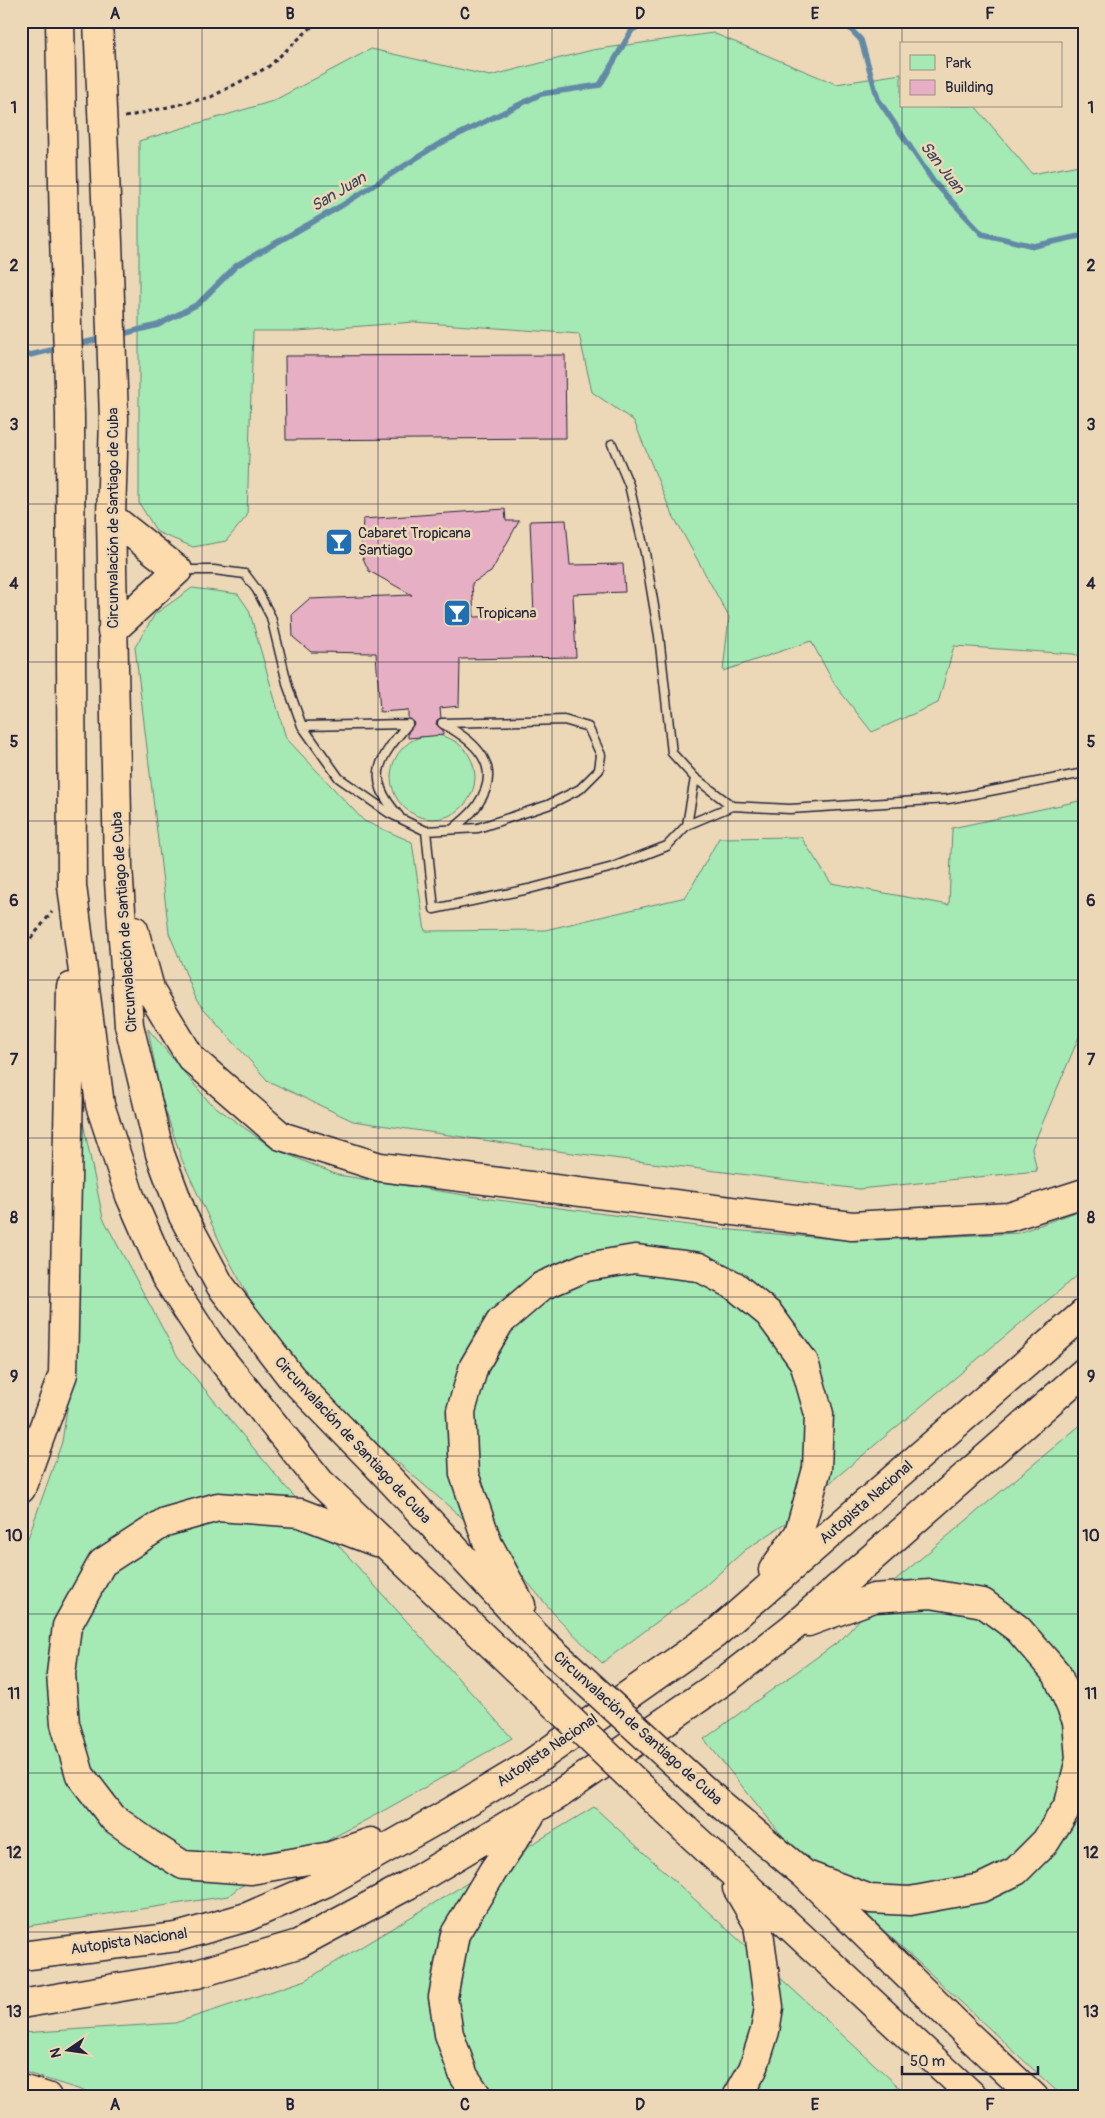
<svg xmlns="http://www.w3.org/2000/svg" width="1105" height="2118" font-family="Pangolin,sans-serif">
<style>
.green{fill:#a5e9b4;stroke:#648678}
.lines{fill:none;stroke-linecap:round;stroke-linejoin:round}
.stream{stroke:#628aa6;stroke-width:5.5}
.building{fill:#e7afc3;stroke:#22223b}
.service-casing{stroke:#22223b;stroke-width:11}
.motorway-casing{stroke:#22223b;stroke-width:31}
.path{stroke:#22223b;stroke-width:3;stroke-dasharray:4 4;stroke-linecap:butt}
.service{stroke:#ecd8b6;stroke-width:8}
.motorway{stroke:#fedbac;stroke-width:28}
.motorway-bridge-casing{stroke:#22223b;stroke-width:31;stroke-linecap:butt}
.motorway-bridge{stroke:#fedbac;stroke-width:28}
.grid{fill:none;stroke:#22223b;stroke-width:1;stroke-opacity:0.55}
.labels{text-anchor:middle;stroke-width:5;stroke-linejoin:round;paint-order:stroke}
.street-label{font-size:15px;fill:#22223b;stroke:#ecd8b6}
.poi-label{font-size:15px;fill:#22223b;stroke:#ecd8b6;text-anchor:start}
.water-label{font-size:16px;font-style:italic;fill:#37455f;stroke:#ecd8b6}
.neatline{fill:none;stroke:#22223b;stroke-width:2}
.grid-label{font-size:16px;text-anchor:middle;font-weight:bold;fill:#22223b}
</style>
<rect width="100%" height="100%" fill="#ecd8b6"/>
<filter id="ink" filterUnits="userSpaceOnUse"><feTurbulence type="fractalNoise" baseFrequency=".02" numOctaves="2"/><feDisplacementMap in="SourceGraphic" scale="10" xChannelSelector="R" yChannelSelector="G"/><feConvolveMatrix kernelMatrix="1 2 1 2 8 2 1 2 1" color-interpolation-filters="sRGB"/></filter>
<g filter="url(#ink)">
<path class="green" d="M 713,33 L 836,84 L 901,74 L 901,106 L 975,106 L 1032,174 L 1084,164 L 1084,657 L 1073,654 L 954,646 L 938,703 L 872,732 L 835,685 L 811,641 L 723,671 L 729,617 L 670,510 L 634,421 L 592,392 L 579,334 L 414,322 L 298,331 L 253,331 L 247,516 L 226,541 L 193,547 L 157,532 L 139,503 L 139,141 L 273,101 L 371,49 L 490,76 L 592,50 Z
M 192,588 L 238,594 L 249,610 L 286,738 L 364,821 L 412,842 L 425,931 L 545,930 L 686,897 L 719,838 L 801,837 L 831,883 L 949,905 L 952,828 L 1084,800 L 1084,1025 L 1032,1148 L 1037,1171 L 859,1189 L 565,1152 L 353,1121 L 268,1081 L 197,1001 L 169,933 L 135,647 L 155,614 Z
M391 777a42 42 0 1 1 84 0a42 42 0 1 1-84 0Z
M 148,1029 L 209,1102 L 272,1148 L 338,1175 L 483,1198 L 720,1229 L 858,1241 L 1018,1233 L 1084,1209 L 1084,1270 L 814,1496 L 788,1522 L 745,1550 L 705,1586 L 602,1663 L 556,1616 L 501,1551 L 361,1431 L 304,1374 L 259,1316 L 224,1251 L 182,1160 L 161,1097 Z
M 80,1108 L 103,1218 L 178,1357 L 284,1485 L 512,1738 L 383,1811 L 238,1888 L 228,1896 L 21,1927 L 21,1547 L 28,1538 L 62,1442 L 76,1349 Z
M 1084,1422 L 1084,2097 L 1063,2097 L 877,1924 L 825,1872 L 801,1859 L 704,1739 L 842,1639 L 894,1581 Z
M 594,1807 L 910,2097 L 103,2097 L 21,2071 L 21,2033 L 175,2023 L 306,1980 Z"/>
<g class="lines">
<path class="stream" d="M 843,21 L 861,40 L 878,99 L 933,181 L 982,234 L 1034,246 L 1084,235
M 118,335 L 158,325 L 198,304 L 237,265 L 341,206 L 437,145 L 541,94 L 600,85 L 632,30 L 649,21
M 74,345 L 104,338
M 21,357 L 61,348"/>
</g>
<path class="building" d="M 565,355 L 566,438 L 286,440 L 285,356 Z
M 505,509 L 506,521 L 519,521 L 491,572 L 472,583 L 474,617 L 534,615 L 530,521 L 566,520 L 570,565 L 623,564 L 625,592 L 573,594 L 576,657 L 460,659 L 459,706 L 440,708 L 441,718 L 437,720 L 436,724 L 443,730 L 443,735 L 408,738 L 408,732 L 414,724 L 412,720 L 408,718 L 408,710 L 380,712 L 376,653 L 311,652 L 293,637 L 292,614 L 309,599 L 412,595 L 369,571 L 361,554 L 363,519 Z"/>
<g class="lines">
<g class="service-casing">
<path id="service" d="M 612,444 L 629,485 L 645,553 L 659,636 L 672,753 L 695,778 L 732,806 L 790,809 L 948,799 L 1084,773
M 182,570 L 214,570 L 245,574 L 257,590 L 271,617 L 288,687 L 302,726 L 339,778 L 389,813 L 426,831 L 478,828 L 548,805 L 580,789 L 599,770 L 601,755 L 588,727 L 564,720 L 442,723
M 443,724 C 475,741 504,766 478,804 C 472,814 462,821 453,829
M 302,726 L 408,724
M 399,816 C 364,777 379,759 408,724
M 687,825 L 732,806
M 426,831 L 434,909 L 529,889 L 613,867 L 667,846 L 687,825 L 695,778"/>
</g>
<g class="motorway-casing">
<path id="motorway" d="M 60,21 L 64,235 L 70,415 L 72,886 L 100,1105 L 130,1196 L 165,1276 L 210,1345 L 320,1482 L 516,1668
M 98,21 L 108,242 L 114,419 L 111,517 L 118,867 L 129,1025 L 160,1154 L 183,1216 L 220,1285 L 291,1377 L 372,1460 L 538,1638
M 111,517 L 178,570 L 112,631
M 134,930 L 151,992 L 191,1058 L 281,1136 L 380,1167 L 852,1226 L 1009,1217 L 1084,1193
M 21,1489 L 63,1374 L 71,987
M 521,1605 L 488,1544 L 464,1474 L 461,1411 L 474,1366 L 500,1322 L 542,1286 L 586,1267 L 635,1259 L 699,1267 L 735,1286 L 769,1314 L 804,1362 L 819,1414 L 817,1469 L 799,1533 L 773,1570
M 711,1796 L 804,1874 L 969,2036 L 1034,2097
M 686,1830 L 974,2097
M 371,1842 L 331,1856 L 251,1870 L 183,1865 L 148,1843 L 113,1818 L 80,1775 L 65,1724 L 61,1674 L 67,1626 L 102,1563 L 165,1522 L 218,1507 L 300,1513 L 376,1542
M 804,1874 L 870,1899 L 910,1901 L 981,1888 L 1016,1871 L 1046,1841 L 1069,1804 L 1080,1759 L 1077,1721 L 1057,1674 L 1018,1629 L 983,1603 L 931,1594 L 874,1598 L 808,1622
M 21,1956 L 177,1937 L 247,1917 L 325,1883 L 447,1814 L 529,1765 L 715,1634 L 1084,1313
M 21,2004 L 197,1974 L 298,1944 L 408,1885 L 558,1795 L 728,1678 L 792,1628 L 1084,1372
M 21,2089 L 47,2097
M 478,2097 L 464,2076 L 449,2034 L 443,1997 L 455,1934 L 493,1871 L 530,1816
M 737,2097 L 753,2069 L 765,2031 L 769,2007 L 758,1924 L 737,1888"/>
</g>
<path class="path" d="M 125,117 L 211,97 L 268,67 L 318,21
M 21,951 L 52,912"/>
<use href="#service" class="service"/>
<use href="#motorway" class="motorway"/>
<g class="motorway-bridge-casing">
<path id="motorway-bridge" d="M 538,1638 L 711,1796
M 516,1668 L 686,1830"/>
</g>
<use href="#motorway-bridge" class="motorway-bridge"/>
</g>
</g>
<path class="grid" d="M 202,21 L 202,2097M 378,21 L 378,2097M 552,21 L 552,2097M 728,21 L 728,2097M 902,21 L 902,44M 902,106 L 902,2097M 21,186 L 1084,186M 21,345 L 1084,345M 21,504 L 1084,504M 21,662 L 1084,662M 21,821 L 1084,821M 21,980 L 1084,980M 21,1138 L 1084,1138M 21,1297 L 1084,1297M 21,1456 L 1084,1456M 21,1614 L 1084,1614M 21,1773 L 1084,1773M 21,1932 L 1084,1932"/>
<defs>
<g id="bar-square" transform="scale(1.4375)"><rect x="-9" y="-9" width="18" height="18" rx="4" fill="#1f6fb2" stroke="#ecd8b6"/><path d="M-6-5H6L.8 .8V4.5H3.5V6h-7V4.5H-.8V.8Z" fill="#fff"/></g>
</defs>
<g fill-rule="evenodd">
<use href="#bar-square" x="339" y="542"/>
<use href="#bar-square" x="457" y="613"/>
</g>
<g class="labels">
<g class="street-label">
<text transform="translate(113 518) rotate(-90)" y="5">Circunvalación de Santiago de Cuba</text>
<text transform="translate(124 922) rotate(-94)" y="5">Circunvalación de Santiago de Cuba</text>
<text transform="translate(353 1440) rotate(47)" y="5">Circunvalación de Santiago de Cuba</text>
<text transform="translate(866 1502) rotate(-41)" y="5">Autopista Nacional</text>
<text transform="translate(638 1728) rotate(42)" y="5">Circunvalación de Santiago de Cuba</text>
<text transform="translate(547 1750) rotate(-34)" y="5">Autopista Nacional</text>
<text transform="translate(129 1941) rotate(-8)" y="5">Autopista Nacional</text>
</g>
<g class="poi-label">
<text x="358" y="538">Cabaret Tropicana<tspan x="358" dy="17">Santiago</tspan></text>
<text x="476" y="618">Tropicana</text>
</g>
<g class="water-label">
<text transform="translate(943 167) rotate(52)" y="6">San Juan</text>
<text transform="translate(338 191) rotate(-31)" y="6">San Juan</text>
</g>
</g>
<rect width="1105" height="2118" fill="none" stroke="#ecd8b6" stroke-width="55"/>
<rect x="900" y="42" width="162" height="65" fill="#ecd8b6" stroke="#9b8f85"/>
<rect x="910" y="55" width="25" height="15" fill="#a5e9b4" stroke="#9b8f85"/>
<text x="945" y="68" font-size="15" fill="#22223b">Park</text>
<rect x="910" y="80" width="25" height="15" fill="#e7afc3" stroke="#9b8f85"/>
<text x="945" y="92" font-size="15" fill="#22223b">Building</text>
<g transform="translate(68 2050) rotate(257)" stroke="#ecd8b6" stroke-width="4" paint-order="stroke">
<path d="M0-4L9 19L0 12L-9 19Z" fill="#22223b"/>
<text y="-8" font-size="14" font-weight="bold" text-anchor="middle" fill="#22223b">N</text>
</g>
<path d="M902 2066v8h136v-8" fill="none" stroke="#22223b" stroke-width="2.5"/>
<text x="910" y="2066" font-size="15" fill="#22223b" stroke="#ecd8b6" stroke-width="4" paint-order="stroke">50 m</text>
<rect x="28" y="28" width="1050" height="2062" class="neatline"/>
<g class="grid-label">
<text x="115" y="19">A</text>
<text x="290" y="19">B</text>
<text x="465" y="19">C</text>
<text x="640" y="19">D</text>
<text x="815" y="19">E</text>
<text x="990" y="19">F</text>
<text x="14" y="113">1</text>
<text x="1091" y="113">1</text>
<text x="14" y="271">2</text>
<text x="1091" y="271">2</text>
<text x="14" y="430">3</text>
<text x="1091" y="430">3</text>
<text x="14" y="589">4</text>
<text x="1091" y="589">4</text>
<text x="14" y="747">5</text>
<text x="1091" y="747">5</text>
<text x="14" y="906">6</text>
<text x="1091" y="906">6</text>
<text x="14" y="1065">7</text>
<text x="1091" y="1065">7</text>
<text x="14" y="1223">8</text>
<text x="1091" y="1223">8</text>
<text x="14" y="1382">9</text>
<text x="1091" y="1382">9</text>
<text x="14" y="1541">10</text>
<text x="1091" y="1541">10</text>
<text x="14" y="1699">11</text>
<text x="1091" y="1699">11</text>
<text x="14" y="1858">12</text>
<text x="1091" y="1858">12</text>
<text x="14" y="2017">13</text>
<text x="1091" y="2017">13</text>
<text x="115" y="2110">A</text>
<text x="290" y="2110">B</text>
<text x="465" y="2110">C</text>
<text x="640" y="2110">D</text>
<text x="815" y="2110">E</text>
<text x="990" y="2110">F</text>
</g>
</svg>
